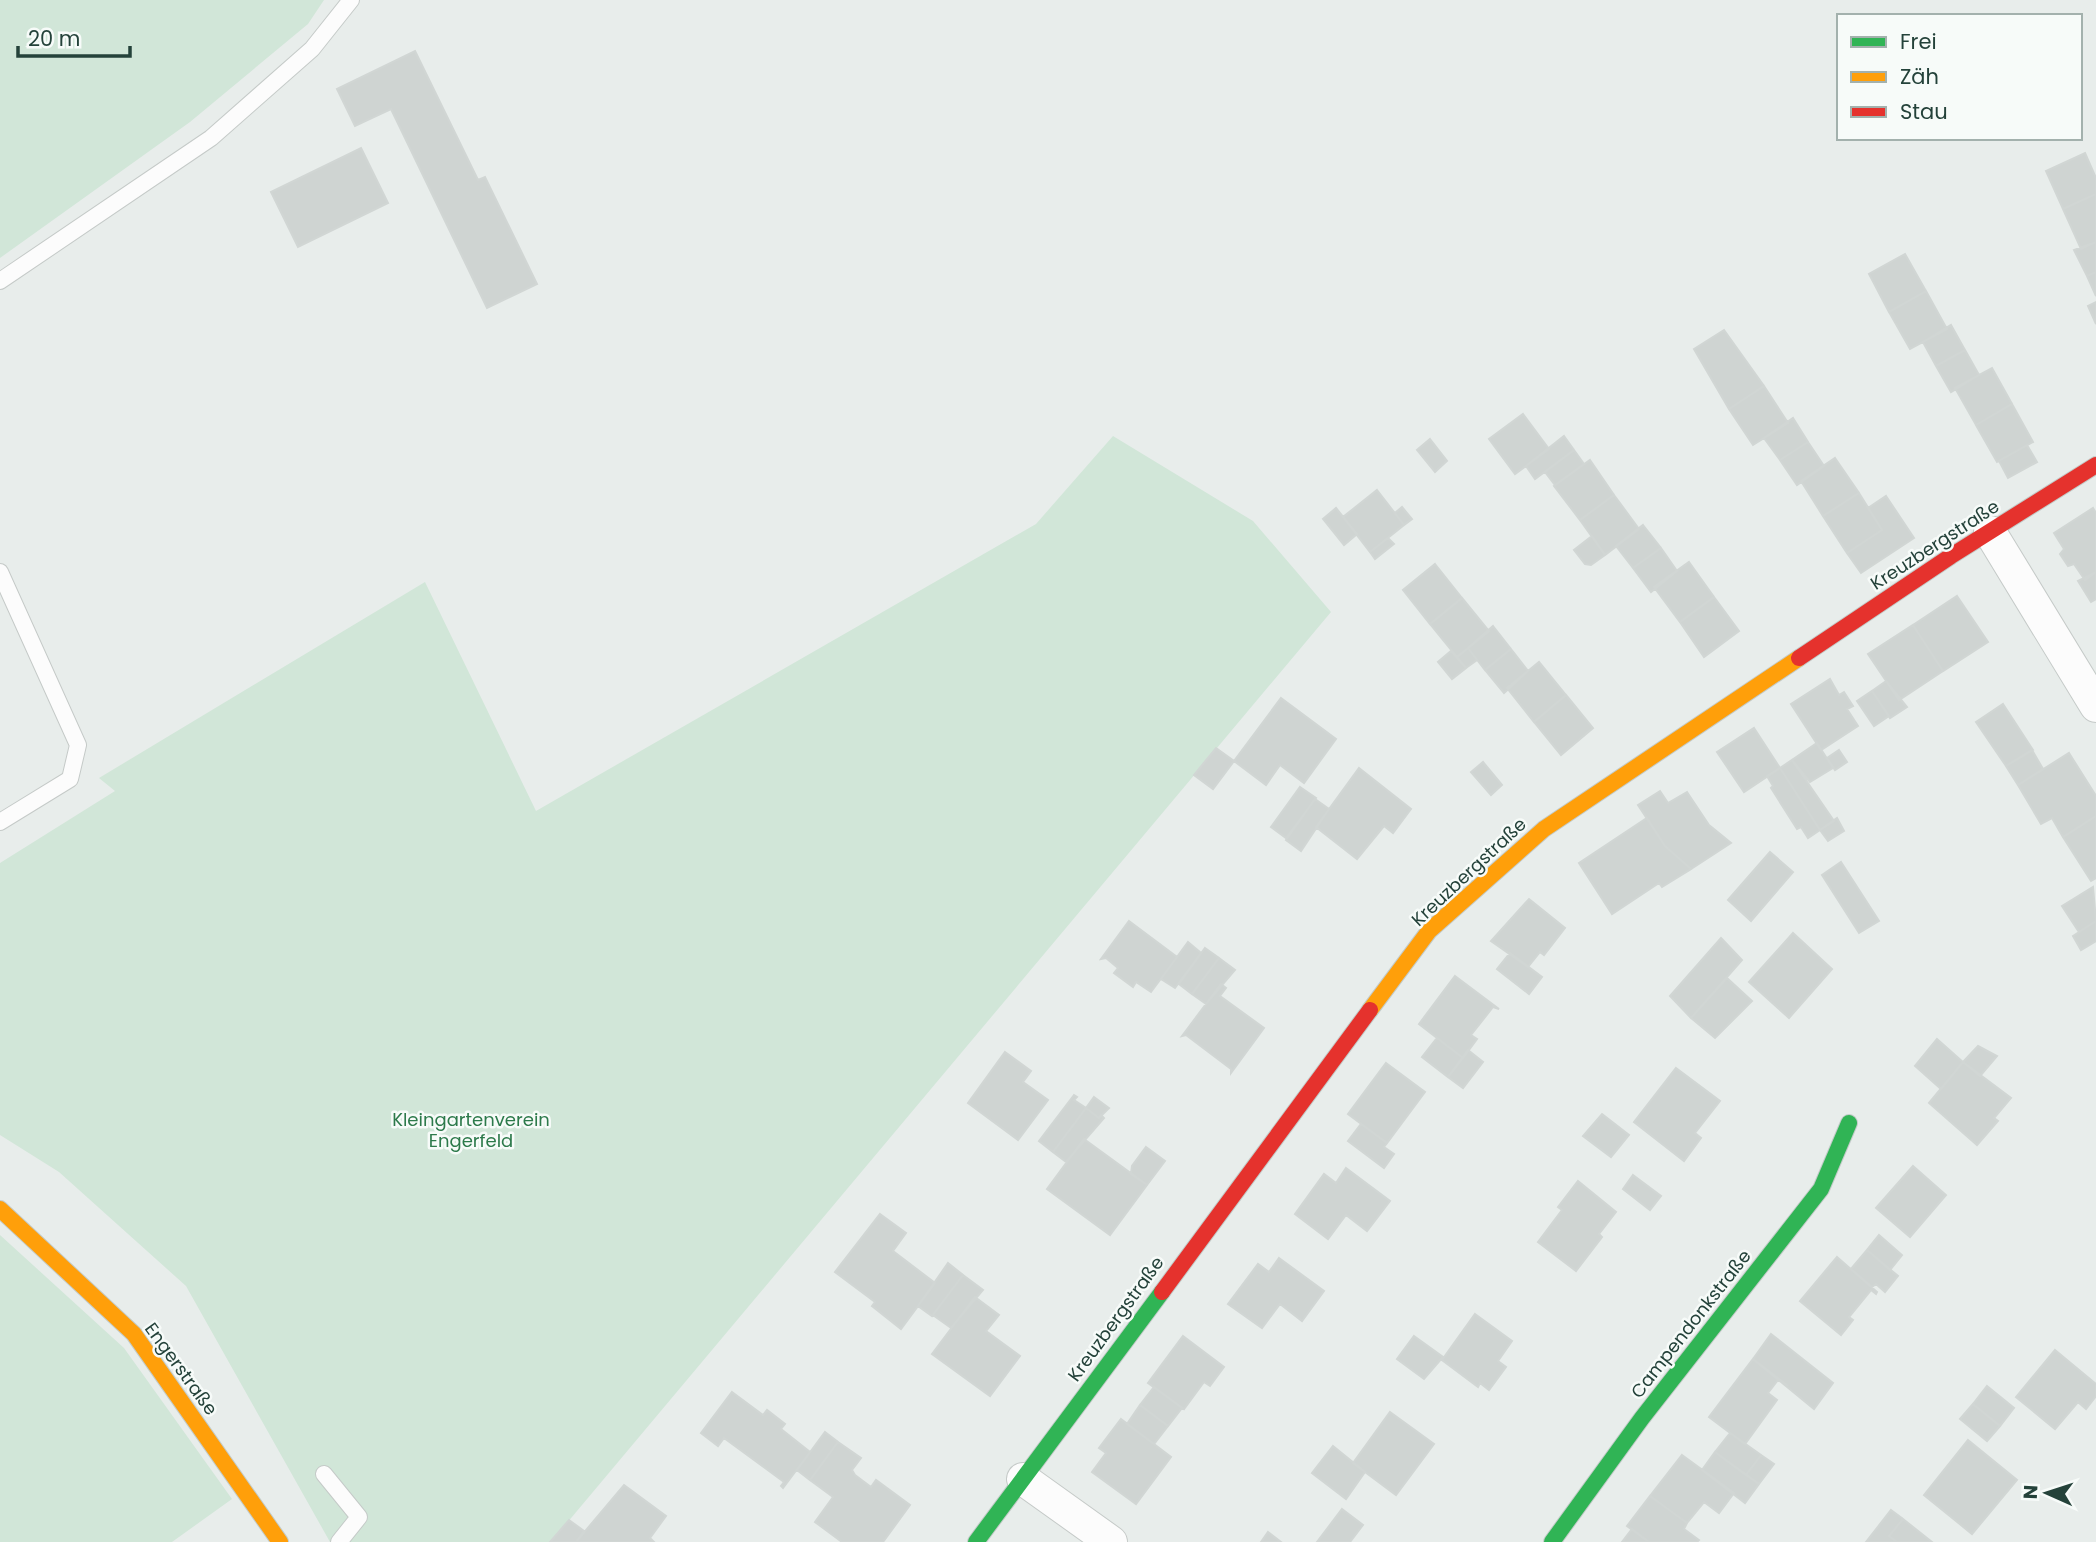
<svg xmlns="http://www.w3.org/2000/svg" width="2096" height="1542" font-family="Poppins,sans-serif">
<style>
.green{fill:#d1e6d8}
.building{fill:#cfd4d2;stroke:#d1d6d4;stroke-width:2}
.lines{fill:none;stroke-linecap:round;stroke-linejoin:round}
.lane-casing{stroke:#c5cac8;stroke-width:18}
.street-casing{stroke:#c5cac8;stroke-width:34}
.fast-casing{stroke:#c3cbc8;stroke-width:18}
.slow-casing{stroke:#c3cbc8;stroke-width:18}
.jam-casing{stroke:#c3cbc8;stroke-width:18}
.lane{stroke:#fcfcfc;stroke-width:16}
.street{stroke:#fcfcfc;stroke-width:32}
.fast{stroke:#30b455;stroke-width:16}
.slow{stroke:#ff9f0a;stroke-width:16}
.jam{stroke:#e5322d;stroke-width:16}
.labels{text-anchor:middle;stroke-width:5;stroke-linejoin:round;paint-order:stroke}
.street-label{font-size:18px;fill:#24423a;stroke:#f7fbf9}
.park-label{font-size:18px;fill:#2d7a4b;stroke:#f7fbf9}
</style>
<rect width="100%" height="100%" fill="#e8edeb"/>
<path class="green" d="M 0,0 L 324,0 L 308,24 L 190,122 L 0,258 Z
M 1113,436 L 1253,521 L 1331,612 L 551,1542 L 330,1542 L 186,1286 L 59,1172 L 0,1135 L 0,863 L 115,791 L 99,778 L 425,582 L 536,811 L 1036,524 Z
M 0,1235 L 124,1348 L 232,1499 L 172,1542 L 0,1542 Z"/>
<path class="building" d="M 415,51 L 478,180 L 485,177 L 537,284 L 487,308 L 391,109 L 355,126 L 337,89 Z
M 361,148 L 388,203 L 298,247 L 271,192 Z
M 2085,153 L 2096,178 L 2096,194 L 2063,209 L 2046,171 Z
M 2096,194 L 2096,242 L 2081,249 L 2063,209 Z
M 2096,242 L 2096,272 L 2087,276 L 2074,250 Z
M 1905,254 L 1926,291 L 1889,312 L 1869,274 Z
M 2096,272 L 2096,296 L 2087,276 Z
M 1926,291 L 1947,329 L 1910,349 L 1889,312 Z
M 2096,302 L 2096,324 L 2088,306 Z
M 1951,325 L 1965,350 L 1936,366 L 1923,342 Z
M 1724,330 L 1764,386 L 1729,409 L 1694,349 Z
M 1965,350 L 1979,375 L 1951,392 L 1936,366 Z
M 1992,368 L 2012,404 L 1976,425 L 1955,388 Z
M 1764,386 L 1788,423 L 1753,445 L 1729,409 Z
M 2012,404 L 2033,442 L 1997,462 L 1976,425 Z
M 1523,414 L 1549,449 L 1515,474 L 1489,439 Z
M 1793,418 L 1808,442 L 1780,460 L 1764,438 Z
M 1564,436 L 1574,450 L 1535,479 L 1526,466 Z
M 1430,439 L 1447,461 L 1435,472 L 1417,450 Z
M 1808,442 L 1824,466 L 1797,485 L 1780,460 Z
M 2027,445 L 2037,462 L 2008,478 L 1999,461 Z
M 1574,450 L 1584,464 L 1555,485 L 1545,472 Z
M 1835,458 L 1859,493 L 1823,516 L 1801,481 Z
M 1590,460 L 1614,495 L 1580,520 L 1554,486 Z
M 1377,490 L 1404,525 L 1370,552 L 1343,517 Z
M 1859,493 L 1882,530 L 1847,553 L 1823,516 Z
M 1614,495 L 1639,529 L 1605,555 L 1580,520 Z
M 1886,496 L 1914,538 L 1861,573 L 1847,553 L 1882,530 L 1868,508 Z
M 1402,507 L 1412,519 L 1404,525 L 1395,513 Z
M 1336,508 L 1357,534 L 1344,545 L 1323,519 Z
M 2093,508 L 2096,513 L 2096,572 L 2085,580 L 2074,564 L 2068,566 L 2060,554 L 2064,549 L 2054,533 Z
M 1643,525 L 1661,548 L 1633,568 L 1616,546 Z
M 1592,536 L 1605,555 L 1591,565 L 1585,564 L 1574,550 Z
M 1388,538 L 1394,544 L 1375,559 L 1370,552 Z
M 1661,548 L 1677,571 L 1651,592 L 1633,568 Z
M 1689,562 L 1714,597 L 1680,622 L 1654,587 Z
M 1435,564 L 1462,598 L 1430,624 L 1403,590 Z
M 2096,572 L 2096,599 L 2091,602 L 2078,581 Z
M 1957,596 L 1988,642 L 1943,671 L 1913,625 Z
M 1714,597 L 1739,631 L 1704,657 L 1680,622 Z
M 1462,598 L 1489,631 L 1457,657 L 1430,624 Z
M 1913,625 L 1943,671 L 1899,700 L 1868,654 Z
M 1493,626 L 1511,649 L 1485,670 L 1468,648 Z
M 1468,648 L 1477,660 L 1466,668 L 1457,657 Z
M 1511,649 L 1528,671 L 1504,693 L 1485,670 Z
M 1451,651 L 1466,668 L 1452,679 L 1438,662 Z
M 1539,662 L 1566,695 L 1534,722 L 1507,688 Z
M 1830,679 L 1839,695 L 1844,692 L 1853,706 L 1847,709 L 1858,726 L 1821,750 L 1791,704 Z
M 1886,681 L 1907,707 L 1890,718 L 1872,691 Z
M 1872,691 L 1889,716 L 1874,726 L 1857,701 Z
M 1566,695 L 1593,728 L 1561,755 L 1534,722 Z
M 1281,698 L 1336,739 L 1304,783 L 1280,765 L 1266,785 L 1234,761 Z
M 2003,704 L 2033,750 L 2006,766 L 1976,722 Z
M 1754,728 L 1780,768 L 1744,792 L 1717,752 Z
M 1817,743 L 1833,768 L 1810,782 L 1792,760 Z
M 1216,748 L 1234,761 L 1213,789 L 1194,775 Z
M 1839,750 L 1847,762 L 1835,770 L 1827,758 Z
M 2032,750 L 2043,769 L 2018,785 L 2006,766 Z
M 2069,753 L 2096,796 L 2096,816 L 2063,837 L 2052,818 L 2041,824 L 2018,785 Z
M 1792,760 L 1834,821 L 1820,830 L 1780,768 Z
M 1483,762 L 1502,785 L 1491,795 L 1471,772 Z
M 1359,768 L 1411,809 L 1393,833 L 1384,826 L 1357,859 L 1316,827 Z
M 1780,768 L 1820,830 L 1808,838 L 1801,827 L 1797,829 L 1771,788 L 1773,786 L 1767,776 Z
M 1300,787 L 1316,798 L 1286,838 L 1271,827 Z
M 1660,791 L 1668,803 L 1687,792 L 1709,825 L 1731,843 L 1691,869 L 1665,846 L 1638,805 Z
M 1315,799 L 1329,809 L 1301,851 L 1286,840 Z
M 2096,816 L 2096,878 L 2091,881 L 2063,837 Z
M 1647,818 L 1665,846 L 1691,869 L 1662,887 L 1659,883 L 1612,914 L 1579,863 Z
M 1837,818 L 1844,831 L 1828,841 L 1820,830 Z
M 1770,852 L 1793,872 L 1751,921 L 1728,900 Z
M 1841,862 L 1879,921 L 1859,933 L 1822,875 Z
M 2093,887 L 2096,921 L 2079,932 L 2062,906 Z
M 1529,899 L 1565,928 L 1544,955 L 1540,952 L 1528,967 L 1491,941 Z
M 1129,921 L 1177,957 L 1151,992 L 1136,982 L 1133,987 L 1114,973 L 1118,968 L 1106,958 L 1101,959 Z
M 2096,921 L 2096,941 L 2081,950 L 2073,936 Z
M 1793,933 L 1832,969 L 1789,1018 L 1749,982 Z
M 1721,938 L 1742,960 L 1691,1018 L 1670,996 Z
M 1188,942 L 1201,953 L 1175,988 L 1161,979 Z
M 1205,948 L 1219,958 L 1192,994 L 1179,984 Z
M 1510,953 L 1542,977 L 1529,994 L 1497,969 Z
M 1219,958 L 1235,970 L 1206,1004 L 1192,994 Z
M 1455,976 L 1499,1009 L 1493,1007 L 1471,1035 L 1477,1039 L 1463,1058 L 1419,1024 Z
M 1727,978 L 1752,1001 L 1715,1038 L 1691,1018 Z
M 1221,984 L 1226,988 L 1220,996 L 1264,1028 L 1231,1073 L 1231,1069 L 1186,1035 L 1182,1036 Z
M 1437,1038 L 1463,1058 L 1448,1077 L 1422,1057 Z
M 1937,1039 L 1963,1062 L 1941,1089 L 1915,1066 Z
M 1978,1046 L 1997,1056 L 1980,1076 L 1963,1062 Z
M 1468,1050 L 1483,1062 L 1463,1088 L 1448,1077 Z
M 1005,1052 L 1031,1071 L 1023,1082 L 1048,1100 L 1018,1140 L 968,1103 Z
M 1963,1062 L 2011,1098 L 1994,1118 L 1998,1121 L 1977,1145 L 1929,1103 Z
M 1386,1063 L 1425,1092 L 1387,1143 L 1348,1114 Z
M 1676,1068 L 1720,1101 L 1695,1133 L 1701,1138 L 1684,1161 L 1634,1122 Z
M 1074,1095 L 1077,1097 L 1074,1100 L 1086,1108 L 1053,1152 L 1039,1141 Z
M 1094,1097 L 1109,1108 L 1099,1118 L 1086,1108 Z
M 1086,1108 L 1099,1118 L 1101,1115 L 1104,1118 L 1066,1162 L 1053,1152 Z
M 1602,1114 L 1629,1135 L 1611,1157 L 1583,1136 Z
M 1361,1124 L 1387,1143 L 1384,1147 L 1394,1154 L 1384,1168 L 1348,1141 Z
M 1084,1139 L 1147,1185 L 1110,1235 L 1047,1189 Z
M 1146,1147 L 1165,1161 L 1147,1185 L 1131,1174 L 1132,1166 Z
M 1913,1166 L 1946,1195 L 1910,1237 L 1876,1208 Z
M 1346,1168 L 1390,1201 L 1367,1231 L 1346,1215 L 1328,1239 L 1295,1214 L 1324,1174 L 1336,1183 Z
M 1633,1175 L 1661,1196 L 1650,1210 L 1623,1189 Z
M 1578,1181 L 1616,1212 L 1599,1234 L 1602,1237 L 1576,1271 L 1538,1242 L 1562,1210 L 1558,1207 Z
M 880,1214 L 906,1233 L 893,1251 L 935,1283 L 901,1329 L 872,1306 L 875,1302 L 835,1272 Z
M 1879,1235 L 1902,1255 L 1890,1270 L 1867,1250 Z
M 1867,1250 L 1898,1276 L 1885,1292 L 1876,1284 L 1872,1287 L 1851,1269 Z
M 1837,1257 L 1877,1292 L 1876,1294 L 1871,1290 L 1849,1317 L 1853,1320 L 1841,1335 L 1800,1301 Z
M 1279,1258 L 1324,1291 L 1302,1321 L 1280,1304 L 1262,1328 L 1228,1304 L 1258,1264 L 1269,1272 Z
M 948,1263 L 963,1275 L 932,1316 L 918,1306 Z
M 963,1275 L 983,1290 L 951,1328 L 933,1315 Z
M 975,1297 L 999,1315 L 986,1331 L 1020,1356 L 990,1396 L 932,1354 Z
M 1475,1314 L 1512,1341 L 1498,1361 L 1506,1367 L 1489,1390 L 1480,1383 L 1478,1387 L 1442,1360 Z
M 1771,1334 L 1833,1383 L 1814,1409 L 1753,1359 Z
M 1183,1336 L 1224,1367 L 1210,1386 L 1204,1382 L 1184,1409 L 1148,1383 Z
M 1414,1336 L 1443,1357 L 1424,1379 L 1397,1359 Z
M 2055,1350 L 2096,1384 L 2096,1396 L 2086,1409 L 2078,1402 L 2055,1429 L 2016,1397 Z
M 1753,1359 L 1788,1386 L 1778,1380 L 1768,1393 L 1777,1400 L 1745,1444 L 1709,1417 Z
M 1987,1386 L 2014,1408 L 2000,1426 L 1973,1404 Z
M 1154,1387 L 1182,1408 L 1168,1426 L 1140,1405 Z
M 732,1392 L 763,1415 L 767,1410 L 785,1424 L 781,1429 L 810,1452 L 783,1488 L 781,1486 L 784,1482 L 724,1438 L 718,1446 L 701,1433 Z
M 1973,1404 L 2000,1426 L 1987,1441 L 1960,1419 Z
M 1140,1405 L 1168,1426 L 1154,1444 L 1127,1424 Z
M 1390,1412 L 1434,1444 L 1396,1495 L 1353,1463 Z
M 1121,1419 L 1171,1457 L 1136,1504 L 1092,1472 L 1106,1453 L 1099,1448 Z
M 825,1432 L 838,1442 L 810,1480 L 797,1470 Z
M 1730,1433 L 1761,1455 L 1746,1475 L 1715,1452 Z
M 1968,1440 L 2017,1480 L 1972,1534 L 1924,1495 Z
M 838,1442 L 861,1458 L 852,1470 L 855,1475 L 871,1487 L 876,1480 L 910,1505 L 883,1542 L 842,1542 L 815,1522 L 833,1497 L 810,1480 Z
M 1333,1446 L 1365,1472 L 1346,1499 L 1312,1473 Z
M 1715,1452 L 1759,1484 L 1745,1503 L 1702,1470 Z
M 1682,1455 L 1734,1493 L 1719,1513 L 1704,1502 L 1687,1523 L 1650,1496 Z
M 1761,1455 L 1774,1464 L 1759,1484 L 1746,1475 Z
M 624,1485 L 666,1516 L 650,1538 L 654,1542 L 576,1542 Z
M 1650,1496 L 1687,1523 L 1684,1529 L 1699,1540 L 1697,1542 L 1649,1542 L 1627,1526 Z
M 1342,1509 L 1363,1525 L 1350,1542 L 1317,1542 Z
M 1891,1510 L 1903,1519 L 1889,1536 L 1897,1542 L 1866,1542 Z
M 1903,1519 L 1932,1542 L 1897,1542 L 1889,1536 Z
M 569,1520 L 584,1531 L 576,1542 L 550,1542 Z
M 1632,1529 L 1649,1542 L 1622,1542 Z
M 1268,1532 L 1281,1542 L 1261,1542 Z"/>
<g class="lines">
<g class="lane-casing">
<path id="lane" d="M 0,281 L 211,138 L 312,49 L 351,0
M 0,572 L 78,745 L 70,779 L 0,822
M 324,1474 L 359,1517 L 339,1542"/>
</g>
<g class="street-casing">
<path id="street" d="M 1990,532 L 2096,706
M 1023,1479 L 1111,1542"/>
</g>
<g class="fast-casing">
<path id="fast" d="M 976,1542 L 1162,1292
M 1552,1542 L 1642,1418 L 1821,1189 L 1849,1123"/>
</g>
<g class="slow-casing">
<path id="slow" d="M 1370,1010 L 1429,931 L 1544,829 L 1799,658
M 0,1209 L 134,1334 L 280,1542"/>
</g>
<g class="jam-casing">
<path id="jam" d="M 1799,658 L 1951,556 L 2096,465
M 1162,1292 L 1370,1010"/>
</g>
<use href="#lane" class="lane"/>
<use href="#street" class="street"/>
<use href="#fast" class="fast"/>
<use href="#slow" class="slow"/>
<use href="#jam" class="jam"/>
</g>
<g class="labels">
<g class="street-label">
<text transform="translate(1935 545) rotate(-33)" y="6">Kreuzbergstraße</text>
<text transform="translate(1469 872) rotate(-43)" y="6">Kreuzbergstraße</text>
<text transform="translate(1116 1319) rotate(-54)" y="6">Kreuzbergstraße</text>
<text transform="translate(1691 1324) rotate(-52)" y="6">Campendonkstraße</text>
<text transform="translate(181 1369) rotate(54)" y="6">Engerstraße</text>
</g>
<g class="park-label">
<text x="471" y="1126">Kleingartenverein<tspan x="471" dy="21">Engerfeld</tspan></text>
</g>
</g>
<rect x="1837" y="14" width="245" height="126" fill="#f7fbf9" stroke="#a3b1ad" stroke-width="2"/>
<rect x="1851" y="37" width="35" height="10" fill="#30b455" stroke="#a3b1ad" stroke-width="2"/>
<text x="1900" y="49" font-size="21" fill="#24423a">Frei</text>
<rect x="1851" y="72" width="35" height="10" fill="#ff9f0a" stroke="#a3b1ad" stroke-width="2"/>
<text x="1900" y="84" font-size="21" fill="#24423a">Zäh</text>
<rect x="1851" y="107" width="35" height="10" fill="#e5322d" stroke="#a3b1ad" stroke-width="2"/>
<text x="1900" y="119" font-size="21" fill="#24423a">Stau</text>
<g transform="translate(2047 1493) rotate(273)" stroke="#f7fbf9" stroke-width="5" paint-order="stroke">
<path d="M0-5L12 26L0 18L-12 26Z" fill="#24423a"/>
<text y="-10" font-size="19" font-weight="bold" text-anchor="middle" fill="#24423a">N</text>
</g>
<path d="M18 46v10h112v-10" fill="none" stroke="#24423a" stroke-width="3.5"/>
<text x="28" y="46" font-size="21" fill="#24423a" stroke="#f7fbf9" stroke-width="5" paint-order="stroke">20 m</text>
</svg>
